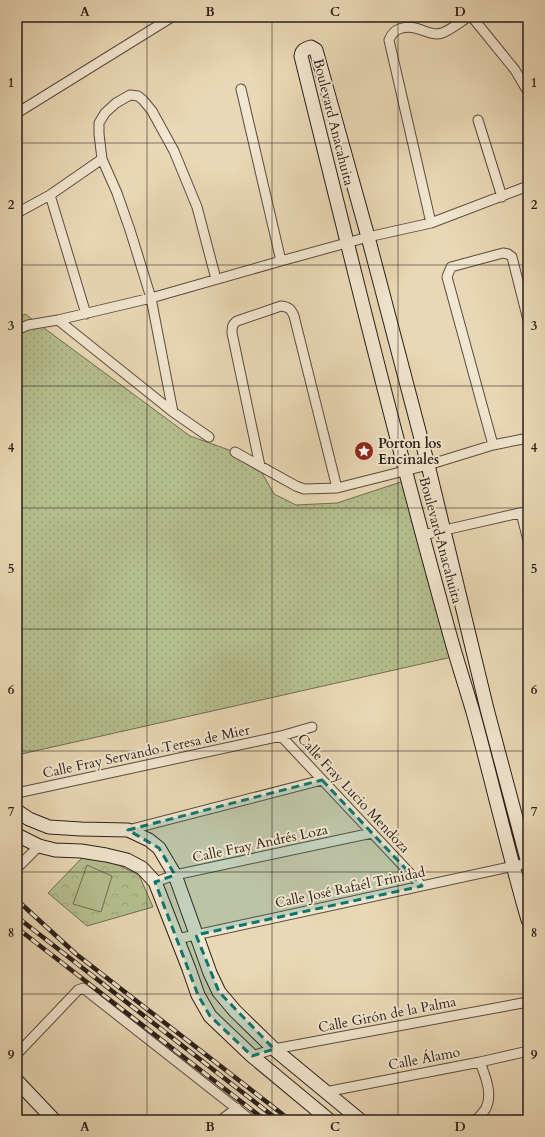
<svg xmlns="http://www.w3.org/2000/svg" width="545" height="1137" font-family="Cardo,serif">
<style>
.grass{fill:url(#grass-dots);stroke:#706e54}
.park{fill:url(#park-crowns);stroke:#706e54}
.pitch{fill:#b5bf8e;stroke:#706e54}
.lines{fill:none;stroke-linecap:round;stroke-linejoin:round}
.street-casing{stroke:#5a4c40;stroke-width:11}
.secondary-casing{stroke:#2a1e19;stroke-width:15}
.street{stroke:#f1e6cf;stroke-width:9}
.secondary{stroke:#f1e6cf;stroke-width:13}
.rail-casing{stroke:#2a1e19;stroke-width:4.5}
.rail{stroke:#f1e6cf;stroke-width:3;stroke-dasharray:9;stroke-linecap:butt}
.marked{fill:#0f766e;fill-opacity:0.2;stroke:#0f766e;stroke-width:3;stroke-dasharray:8 5;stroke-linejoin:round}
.grid{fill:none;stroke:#2a1e19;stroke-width:1;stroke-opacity:0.55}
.labels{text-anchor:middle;stroke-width:4;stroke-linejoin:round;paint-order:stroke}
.street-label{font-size:14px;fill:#2a1e19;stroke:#f1e6cf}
.poi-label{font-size:14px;font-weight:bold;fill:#2a1e19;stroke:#f1e6cf;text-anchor:start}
.neatline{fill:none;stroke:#2a1e19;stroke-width:1.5}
.grid-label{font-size:13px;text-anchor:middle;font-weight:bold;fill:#2a1e19}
</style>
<defs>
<pattern id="grass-dots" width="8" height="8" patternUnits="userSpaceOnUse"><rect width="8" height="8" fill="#b5bf8e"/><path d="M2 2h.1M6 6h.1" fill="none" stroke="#9ca47a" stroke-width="1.8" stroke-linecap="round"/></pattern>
<pattern id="park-crowns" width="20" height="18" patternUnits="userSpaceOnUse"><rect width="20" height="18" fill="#b5bf8e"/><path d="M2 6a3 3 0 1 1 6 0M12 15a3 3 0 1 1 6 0" fill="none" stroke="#9ca47a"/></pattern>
</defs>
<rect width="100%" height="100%" fill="#e9d8b5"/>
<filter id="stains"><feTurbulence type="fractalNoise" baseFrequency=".005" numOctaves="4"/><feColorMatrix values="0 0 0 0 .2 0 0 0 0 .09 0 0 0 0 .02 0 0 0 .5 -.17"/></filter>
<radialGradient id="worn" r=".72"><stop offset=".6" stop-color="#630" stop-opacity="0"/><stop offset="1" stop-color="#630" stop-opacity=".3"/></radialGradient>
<path class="grass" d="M 25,314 L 190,436 L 254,459 L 274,494 L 296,505 L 337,503 L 413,478 L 452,657 L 17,755 L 17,320 Z"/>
<path class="park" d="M 82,858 L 112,862 L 139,875 L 153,907 L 87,926 L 48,893 Z"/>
<path class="pitch" d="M 87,865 L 112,876 L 101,912 L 73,904 Z"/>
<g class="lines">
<g class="street-casing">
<path id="street" d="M 472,17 L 515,70 L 528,92
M 241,89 L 281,261
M 17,113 L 172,17
M 478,120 L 502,197
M 50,195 L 86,314
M 17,213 L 50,195 L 102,159
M 431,223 L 389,40 C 391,35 394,31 399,29 C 417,22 429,38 442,33 C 451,30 460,22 468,17
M 58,320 L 173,412 L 209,437
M 17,330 L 28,325 L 58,320 L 151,298 L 281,261 L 368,237 L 431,223 L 528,186
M 173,412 L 151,298 L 130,230 L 117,193 L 102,159 L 99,134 L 99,123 L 105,113 L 116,103 L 130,95 L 138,96 L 143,100 L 152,111 L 174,151 L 197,207 L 216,279
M 493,445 L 447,277 L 451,267 L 503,253 L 508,254 L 512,257 L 528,320
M 235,452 L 296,486 L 304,489 L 337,488 L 428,465 L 493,445 L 528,438
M 260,466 L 232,333 C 232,328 232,324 237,321 L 281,306 C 289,307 291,309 294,316 L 337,488
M 521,513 L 528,540
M 423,535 L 528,511
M 281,736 L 422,886
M 17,793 L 281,736 L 312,727
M 128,830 L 322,780
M 17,868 L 39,846
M 155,882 L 175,875 L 372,833
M 177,939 L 528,863
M 17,1054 L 78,990 L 83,988 L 251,1120
M 252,1056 L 274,1049 L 528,1002
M 325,1092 L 480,1062 L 528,1051
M 221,1120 L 237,1108
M 476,1120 C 480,1116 484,1112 486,1108 C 493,1093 485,1076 480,1062"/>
</g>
<g class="secondary-casing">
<path id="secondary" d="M 17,811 L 29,819 L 49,827 L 81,829 L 128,830 L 149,840 L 159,848 L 175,875 L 210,973 L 219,992 L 235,1011 L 274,1049 L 360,1120
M 17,835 L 39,846 L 55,850 L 81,851 L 106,855 L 127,860 L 142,868 L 155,882 L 189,969 L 198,995 L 210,1016 L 252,1056 L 329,1120
M 528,863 L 487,709 L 428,465 L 368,237 L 316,50 L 311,47 C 305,49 302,50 301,56 C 349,251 397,446 451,639 C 458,664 466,688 473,712 C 492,781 508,851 528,920
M 17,1081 L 54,1120"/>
</g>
<use href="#street" class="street"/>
<use href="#secondary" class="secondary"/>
<g class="rail-casing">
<path id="rail" d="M 17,900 L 76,954 L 290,1120
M 17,917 L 278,1120
M 17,928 L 265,1120"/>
</g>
<use href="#rail" class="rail"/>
</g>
<path class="marked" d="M 322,780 L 422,886 L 196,935 L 219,992 L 274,1049 L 252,1056 L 210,1016 L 198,995 L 155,882 L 175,875 L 159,848 L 128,830 Z"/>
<path class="grid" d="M 147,17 L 147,1120M 272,17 L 272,1120M 398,17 L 398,1120M 17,143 L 528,143M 17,265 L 528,265M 17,386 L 528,386M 17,508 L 528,508M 17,629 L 528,629M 17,751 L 528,751M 17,872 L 528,872M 17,994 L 528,994"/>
<defs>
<g id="sight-disc" transform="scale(1)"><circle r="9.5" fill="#8f2418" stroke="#f1e6cf"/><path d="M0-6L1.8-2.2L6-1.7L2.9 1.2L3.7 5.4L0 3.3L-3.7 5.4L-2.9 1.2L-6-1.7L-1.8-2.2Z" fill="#fff"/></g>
</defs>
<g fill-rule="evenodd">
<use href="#sight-disc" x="364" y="451"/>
</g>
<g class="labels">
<g class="street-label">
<text transform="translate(334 122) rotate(76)" y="5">Boulevard Anacahuita</text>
<text transform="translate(441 540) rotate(75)" y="5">Boulevard Anacahuita</text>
<text transform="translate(146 751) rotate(-12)" y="5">Calle Fray Servando Teresa de Mier</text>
<text transform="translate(354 793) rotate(47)" y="5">Calle Fray Lucio Mendoza</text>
<text transform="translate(260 843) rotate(-12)" y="5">Calle Fray Andrés Loza</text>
<text transform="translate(350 887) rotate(-12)" y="5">Calle José Rafaél Trinidad</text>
<text transform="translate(387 1014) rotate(-11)" y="5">Calle Girón de la Palma</text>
<text transform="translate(424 1058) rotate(-11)" y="5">Calle Álamo</text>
</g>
<g class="poi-label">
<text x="378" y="448">Porton los<tspan x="378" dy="16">Encinales</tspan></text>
</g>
</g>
<rect width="545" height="1137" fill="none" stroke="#e9d8b5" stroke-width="44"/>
<rect x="22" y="22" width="501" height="1093" class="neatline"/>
<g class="grid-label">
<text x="85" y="16">A</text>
<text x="210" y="16">B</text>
<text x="335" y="16">C</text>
<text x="460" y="16">D</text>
<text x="11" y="87">1</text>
<text x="534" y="87">1</text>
<text x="11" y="209">2</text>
<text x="534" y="209">2</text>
<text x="11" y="330">3</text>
<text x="534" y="330">3</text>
<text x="11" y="452">4</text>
<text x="534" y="452">4</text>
<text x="11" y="573">5</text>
<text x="534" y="573">5</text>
<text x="11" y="694">6</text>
<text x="534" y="694">6</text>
<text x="11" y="816">7</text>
<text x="534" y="816">7</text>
<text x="11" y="937">8</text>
<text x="534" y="937">8</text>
<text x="11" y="1059">9</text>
<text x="534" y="1059">9</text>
<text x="85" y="1131">A</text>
<text x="210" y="1131">B</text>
<text x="335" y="1131">C</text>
<text x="460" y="1131">D</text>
</g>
<rect width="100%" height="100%" filter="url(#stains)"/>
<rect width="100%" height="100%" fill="url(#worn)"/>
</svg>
